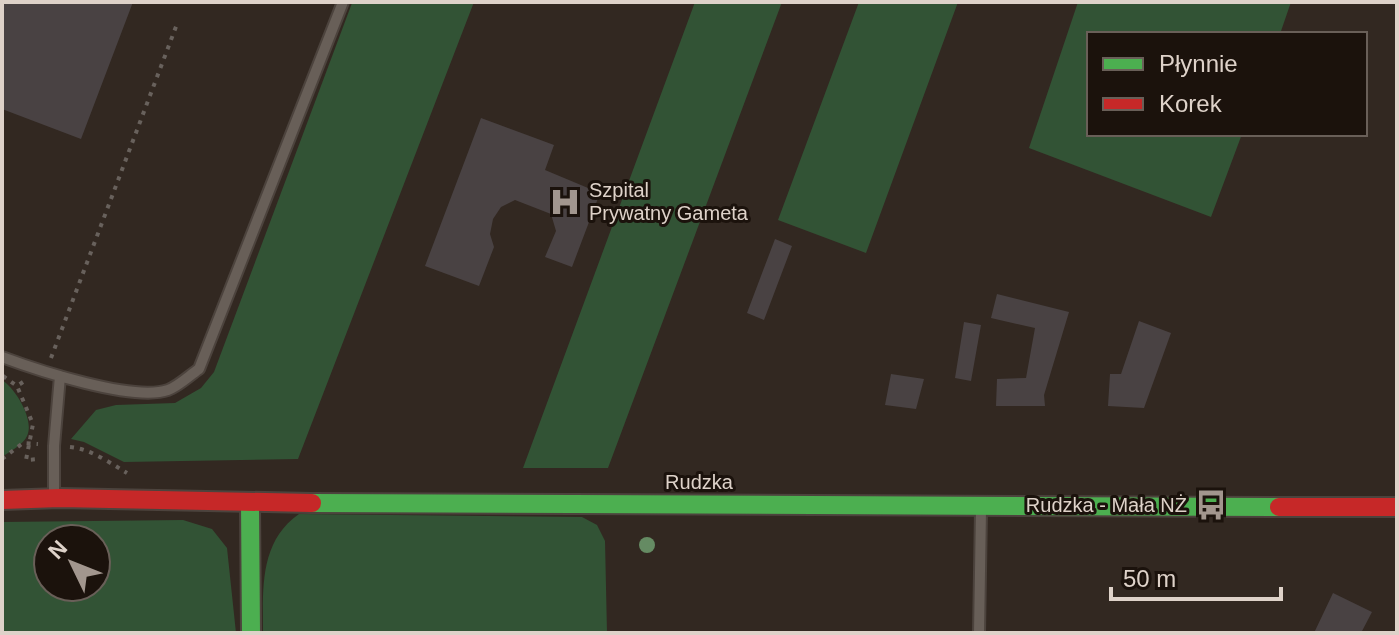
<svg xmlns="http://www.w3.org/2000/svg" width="1399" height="635" font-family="Arial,sans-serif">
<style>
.green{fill:#325335;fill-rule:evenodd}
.building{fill:#494243}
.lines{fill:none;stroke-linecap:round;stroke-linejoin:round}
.lane-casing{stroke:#4c433d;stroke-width:14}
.fast-casing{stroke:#4c433d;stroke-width:22}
.jam-casing{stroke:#4c433d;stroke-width:22}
.path{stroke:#68615c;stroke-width:4;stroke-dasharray:4 6;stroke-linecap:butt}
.lane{stroke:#685f58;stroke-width:10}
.fast{stroke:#4caf50;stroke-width:18}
.jam{stroke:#c62828;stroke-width:18}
.tree{fill:#658b63}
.labels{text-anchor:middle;stroke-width:6;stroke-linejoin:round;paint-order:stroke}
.poi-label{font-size:20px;fill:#ded2c9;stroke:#1b120c;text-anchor:start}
.street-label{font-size:20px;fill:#ded2c9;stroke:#1b120c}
</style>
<rect width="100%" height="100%" fill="#322821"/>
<path class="green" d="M 474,2 L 298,459 L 124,462 L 84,442 L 71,439 L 96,410 L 116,405 L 175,403 L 201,388 L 214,372 L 352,3 Z
M 695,2 L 782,2 L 608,468 L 523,468 Z
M 859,2 L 958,2 L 866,253 L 778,220 Z
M 1078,2 L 1291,2 L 1280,34 L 1089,34 L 1089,134 L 1242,134 L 1211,217 L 1029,148 Z
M 2,380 C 15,388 35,420 27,436 C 24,444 9,452 2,457 Z
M 299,514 L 582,517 L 597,525 L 605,541 L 607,633 L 263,633 C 263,589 259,542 299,514 Z
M 183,520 L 212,529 L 227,548 L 236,633 L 2,633 L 2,522 ZM 48,539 L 96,539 L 96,587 L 48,587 Z"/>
<path class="building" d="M 2,2 L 133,2 L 81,139 L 2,109 Z
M 481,118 L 554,145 L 545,170 L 600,193 L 572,267 L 545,257 L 556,231 L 551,214 L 515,200 L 501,207 L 493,219 L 490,234 L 494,247 L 479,286 L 425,266 Z
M 775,239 L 792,246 L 764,320 L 747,313 Z
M 997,294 L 1069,312 L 1044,395 L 1045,406 L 996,406 L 997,379 L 1026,378 L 1035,328 L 991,318 Z
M 1139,321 L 1171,333 L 1144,408 L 1108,406 L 1110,374 L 1121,374 Z
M 964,322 L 981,325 L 971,381 L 955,378 Z
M 891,374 L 924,379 L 916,409 L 885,405 Z
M 1333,593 L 1372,612 L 1361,633 L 1314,633 Z"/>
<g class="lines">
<g class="lane-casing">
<path id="lane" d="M 2,357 C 37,370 133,402 168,390 C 179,386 190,375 199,369 L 343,2
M 54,494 L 54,446 L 60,376
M 979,633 L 981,510"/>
</g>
<g class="fast-casing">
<path id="fast" d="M 250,503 L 251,633
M 312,503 L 1279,507"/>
</g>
<g class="jam-casing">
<path id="jam" d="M 2,500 L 60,498 L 312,503
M 1279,507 L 1397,507"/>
</g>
<path class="path" d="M 51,358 L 177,24
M 3,376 L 17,386
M 23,382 L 17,386 L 33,424 L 26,460 L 40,459
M 70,447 C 91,449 110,463 127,473
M 2,459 L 23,443 L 38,444"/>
<use href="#lane" class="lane"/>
<use href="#fast" class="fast"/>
<use href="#jam" class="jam"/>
</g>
<circle class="tree" cx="647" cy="545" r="8"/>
<defs>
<g id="hospital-bare" transform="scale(2.4)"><path d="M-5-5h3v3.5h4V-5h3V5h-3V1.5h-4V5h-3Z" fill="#a2968e" stroke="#1b120c" stroke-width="2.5" paint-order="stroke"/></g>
<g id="bus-bare" transform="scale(2.4)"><path d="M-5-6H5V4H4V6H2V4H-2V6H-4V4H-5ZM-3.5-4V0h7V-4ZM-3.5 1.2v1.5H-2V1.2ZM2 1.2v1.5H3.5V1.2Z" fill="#a2968e" stroke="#1b120c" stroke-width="2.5" paint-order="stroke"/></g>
</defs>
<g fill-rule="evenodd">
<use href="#hospital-bare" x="565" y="202"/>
<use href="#bus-bare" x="1211" y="505"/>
</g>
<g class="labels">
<g class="poi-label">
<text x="589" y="197">Szpital<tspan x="589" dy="23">Prywatny Gameta</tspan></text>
<text x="1187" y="512" text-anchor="end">Rudzka - Mała NŻ</text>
</g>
<g class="street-label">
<text x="699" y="489">Rudzka</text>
</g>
</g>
<rect width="1399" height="635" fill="none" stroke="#ded2c9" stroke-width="8"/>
<rect x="1087" y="32" width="280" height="104" fill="#1b120c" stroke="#695f58" stroke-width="2"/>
<rect x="1103" y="58" width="40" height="12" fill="#4caf50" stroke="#695f58" stroke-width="2"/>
<text x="1159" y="72" font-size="24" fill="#ded2c9">Płynnie</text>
<rect x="1103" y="98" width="40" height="12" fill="#c62828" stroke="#695f58" stroke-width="2"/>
<text x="1159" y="112" font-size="24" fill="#ded2c9">Korek</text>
<g transform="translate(72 563) rotate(313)"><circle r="38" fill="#1b120c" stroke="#695f58" stroke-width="2"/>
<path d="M0-6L14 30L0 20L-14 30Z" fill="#a2968e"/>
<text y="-12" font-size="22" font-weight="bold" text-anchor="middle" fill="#ded2c9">N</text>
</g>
<path d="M1111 587v12h170v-12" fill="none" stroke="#ded2c9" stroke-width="4"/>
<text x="1123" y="587" font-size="24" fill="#ded2c9" stroke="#1b120c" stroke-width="6" paint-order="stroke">50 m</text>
</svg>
